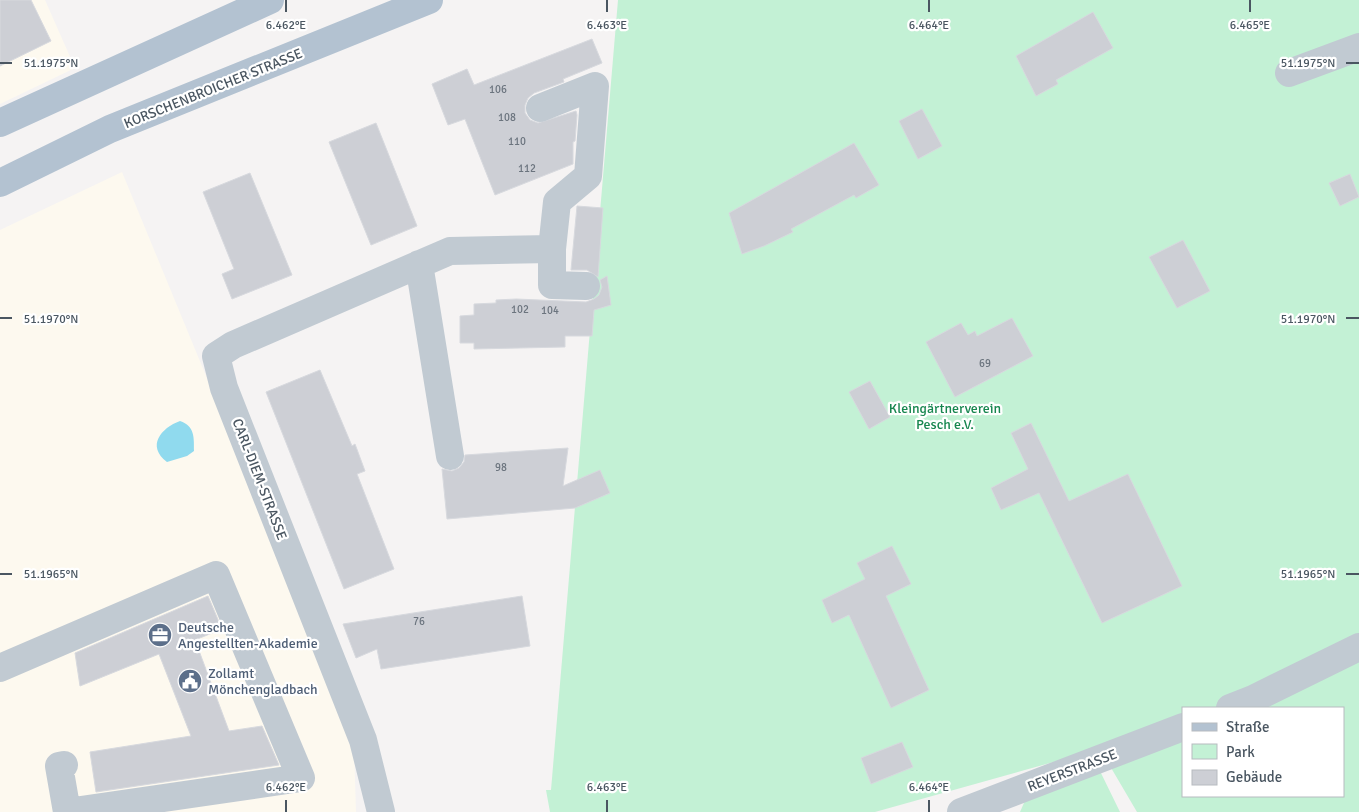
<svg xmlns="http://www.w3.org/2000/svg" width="1359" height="812" font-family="Signika,sans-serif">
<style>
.commercial{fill:#fdf9ef}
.green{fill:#c3f1d5;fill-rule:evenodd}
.water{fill:#90daee}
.building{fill:#cdcfd5;stroke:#d7d9de}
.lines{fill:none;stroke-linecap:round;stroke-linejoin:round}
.minor{stroke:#c1cad2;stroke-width:28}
.major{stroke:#b3c2d1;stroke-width:28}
.ticks{fill:none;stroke:#4a5661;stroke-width:2}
.labels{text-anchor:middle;stroke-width:4.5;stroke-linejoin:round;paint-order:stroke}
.number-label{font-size:11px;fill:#6b747e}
.street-label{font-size:14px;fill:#4a5661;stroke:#fff}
.park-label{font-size:14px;fill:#17864f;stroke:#fff}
.service-label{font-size:14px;fill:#4e5e75;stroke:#fff;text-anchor:start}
.ticks-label{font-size:12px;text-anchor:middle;fill:#4a5661;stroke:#fff;stroke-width:4.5;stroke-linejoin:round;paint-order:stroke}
</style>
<rect width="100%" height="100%" fill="#f5f3f3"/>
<path class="commercial" d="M 0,0 L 45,0 L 75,68 L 0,104 Z
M 122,172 L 258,502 L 354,746 L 356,812 L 0,812 L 0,230 Z"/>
<path class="green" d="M 618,0 L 1359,0 L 1359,812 L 1137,812 L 1100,749 L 875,812 L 550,812 L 546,790 L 551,790 ZM 1183,708 L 1343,708 L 1343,796 L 1183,796 Z
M 1099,769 L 1120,812 L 1020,812 L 1027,796 Z"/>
<path class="water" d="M 180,421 C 195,426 194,438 194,451 L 187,456 L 167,462 C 146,446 161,428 180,421 Z"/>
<path class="building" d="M 0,0 L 31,0 L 51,41 L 0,66 Z
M 1093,12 L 1113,48 L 1056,80 L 1058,84 L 1036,96 L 1016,56 Z
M 592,39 L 602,63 L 563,79 L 564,82 L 534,93 L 528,98 L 525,105 L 525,113 L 530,120 L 538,123 L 576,111 L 577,115 L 575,141 L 573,142 L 573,164 L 495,195 L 465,119 L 448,125 L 432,84 L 467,69 L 474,85 Z
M 922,109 L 942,146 L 918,159 L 899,121 Z
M 376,123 L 417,226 L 371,245 L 329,142 Z
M 854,143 L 879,185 L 856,198 L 854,195 L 791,229 L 793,232 L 764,246 L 742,254 L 729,213 Z
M 250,173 L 292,275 L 232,299 L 222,274 L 234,269 L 203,192 Z
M 1350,174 L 1359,197 L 1340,206 L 1329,183 Z
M 577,206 L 603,208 L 598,277 L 587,270 L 571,270 Z
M 1183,240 L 1210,291 L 1177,308 L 1149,257 Z
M 607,276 L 611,305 L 594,310 L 592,336 L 565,336 L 565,347 L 474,349 L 474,343 L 460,343 L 460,316 L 474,315 L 474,304 L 496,303 L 496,300 L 516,299 L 586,302 L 594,299 L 599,295 L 602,287 L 600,280 Z
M 1012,318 L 1033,356 L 955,397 L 926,342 L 961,323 L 968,335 L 975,331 L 977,336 Z
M 320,370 L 352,446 L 355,444 L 365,471 L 357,474 L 394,569 L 344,589 L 266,392 Z
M 870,381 L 890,417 L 869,429 L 849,392 Z
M 1031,423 L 1069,501 L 1128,474 L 1182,586 L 1102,623 L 1039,493 L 1001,510 L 991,488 L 1028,469 L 1011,433 Z
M 568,448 L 563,486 L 600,470 L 610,493 L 575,508 L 447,519 L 442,469 L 452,471 L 459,468 L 464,462 L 465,455 Z
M 892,546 L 911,584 L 886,596 L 929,690 L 891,708 L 849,615 L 832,623 L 822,600 L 865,579 L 857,563 Z
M 208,596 L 222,629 L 195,640 L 229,731 L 262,726 L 279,765 L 96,792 L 90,752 L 191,736 L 159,654 L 80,686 L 75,653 Z
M 522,596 L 530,646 L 381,669 L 377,649 L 356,658 L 343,624 Z
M 902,742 L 913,767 L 871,784 L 861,758 Z"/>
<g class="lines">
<path class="minor" d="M 1289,73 L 1359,47
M 540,108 L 595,86 L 588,176 L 557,202 L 552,249 L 552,285 L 586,286
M 419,264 L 450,456
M 0,668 L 216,575 L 301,778 L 67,812 L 59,766 L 64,765
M 1230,708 L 1253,699 L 1359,647
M 381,812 L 363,740 L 224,388 L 216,356 L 233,345 L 450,251 L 552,249
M 961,812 L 1183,727"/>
<path class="major" d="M 0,123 L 270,0
M 0,183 L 110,129 L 429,0"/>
</g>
<path class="ticks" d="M 286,0 L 286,12M 607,0 L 607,12M 929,0 L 929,12M 1250,0 L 1250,12M 0,63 L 12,63M 1346,63 L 1359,63M 0,318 L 12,318M 1346,318 L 1359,318M 0,574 L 12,574M 1346,574 L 1359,574M 286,800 L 286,812M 607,800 L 607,812M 929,800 L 929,812"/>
<defs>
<g id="office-disc" transform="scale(1.25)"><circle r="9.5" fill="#5c6f8a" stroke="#fff"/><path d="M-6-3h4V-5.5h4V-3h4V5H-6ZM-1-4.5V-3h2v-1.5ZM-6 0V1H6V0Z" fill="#fff"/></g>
<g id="civic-disc" transform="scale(1.25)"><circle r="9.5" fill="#5c6f8a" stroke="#fff"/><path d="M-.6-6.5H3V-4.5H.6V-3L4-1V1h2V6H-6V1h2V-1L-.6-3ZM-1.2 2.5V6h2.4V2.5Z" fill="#fff"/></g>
</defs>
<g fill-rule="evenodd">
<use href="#office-disc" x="160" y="635"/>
<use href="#civic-disc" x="190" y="681"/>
</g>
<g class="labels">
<g class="number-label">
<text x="498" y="93">106</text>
<text x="507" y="121">108</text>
<text x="517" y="145">110</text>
<text x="527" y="172">112</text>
<text x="520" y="313">102</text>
<text x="550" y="314">104</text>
<text x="985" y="367">69</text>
<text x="501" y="471">98</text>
<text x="419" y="625">76</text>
</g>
<g class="street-label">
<text transform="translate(213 88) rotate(-22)" y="5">KORSCHENBROICHER STRASSE</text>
<text transform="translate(260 479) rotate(69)" y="5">CARL-DIEM-STRASSE</text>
<text transform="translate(1072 770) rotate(-21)" y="5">REYERSTRASSE</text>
</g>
<g class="park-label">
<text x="945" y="413">Kleingärtnerverein<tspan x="945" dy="16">Pesch e.V.</tspan></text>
</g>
<g class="service-label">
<text x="178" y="632">Deutsche<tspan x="178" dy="16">Angestellten-Akademie</tspan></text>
<text x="208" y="678">Zollamt<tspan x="208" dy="16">Mönchengladbach</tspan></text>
</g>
</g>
<g class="ticks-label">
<text x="286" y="29">6.462°E</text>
<text x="607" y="29">6.463°E</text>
<text x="929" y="29">6.464°E</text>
<text x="1250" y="29">6.465°E</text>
<text x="51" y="67">51.1975°N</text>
<text x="1308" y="67">51.1975°N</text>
<text x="51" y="323">51.1970°N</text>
<text x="1308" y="323">51.1970°N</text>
<text x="51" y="578">51.1965°N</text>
<text x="1308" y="578">51.1965°N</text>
<text x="286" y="791">6.462°E</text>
<text x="607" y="791">6.463°E</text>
<text x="929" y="791">6.464°E</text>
</g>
<rect x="1182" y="707" width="162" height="90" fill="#ffffff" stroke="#b7bbc0"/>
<rect x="1192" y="723" width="25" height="8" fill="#b3c2d1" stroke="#b7bbc0"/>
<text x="1226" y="732" font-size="15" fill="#4a5661">Straße</text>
<rect x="1192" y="744" width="25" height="15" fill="#c3f1d5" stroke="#b7bbc0"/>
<text x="1226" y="757" font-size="15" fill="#4a5661">Park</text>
<rect x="1192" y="770" width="25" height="15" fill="#cdcfd5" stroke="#b7bbc0"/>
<text x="1226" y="782" font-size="15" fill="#4a5661">Gebäude</text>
</svg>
